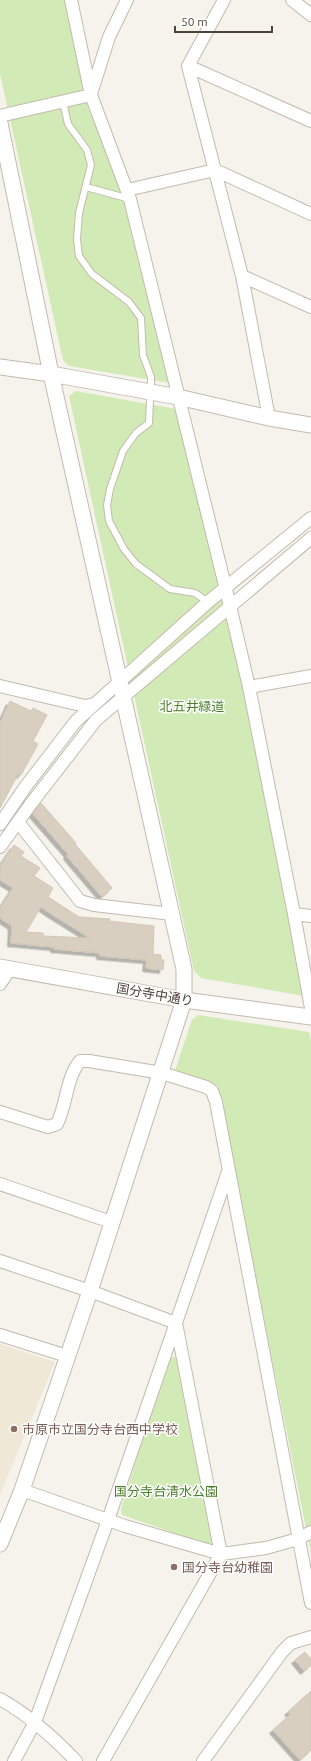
<svg xmlns="http://www.w3.org/2000/svg" width="311" height="1761" font-family="Ubuntu,'Noto Sans JP',sans-serif">
<style>
.education{fill:#efe8d6}
.green{fill:#d2eab5}
.building{fill:#d8cfc1;stroke:#d3c7b4;fill-rule:evenodd;filter:url(#shadow)}
.lines{fill:none;stroke-linecap:round;stroke-linejoin:round}
.service-casing{stroke:#c2bbae;stroke-width:8}
.minor-casing{stroke:#c2bbae;stroke-width:14}
.tertiary-casing{stroke:#c2bbae;stroke-width:17}
.service{stroke:#fff;stroke-width:6}
.minor{stroke:#fff;stroke-width:12}
.tertiary{stroke:#fff;stroke-width:15}
.education-dot{fill:#8d6e63;stroke:#fff;stroke-width:1.5}
.labels{text-anchor:middle;stroke-width:3;stroke-linejoin:round;paint-order:stroke}
.park-label{font-size:13px;fill:#4a7f2a;stroke:#fff}
.street-label{font-size:13px;fill:#4b4439;stroke:#fff}
.education-label{font-size:13px;fill:#785e54;stroke:#fff;text-anchor:start}
</style>
<defs>
<filter id="shadow"><feDropShadow dx="-3.5" dy="3.5" stdDeviation="0" flood-color="#0004"/></filter>
</defs>
<rect width="100%" height="100%" fill="#f6f3ec"/>
<path class="education" d="M 0,1344 L 55,1362 L 0,1495 Z"/>
<path class="green" d="M 0,0 L 65,0 L 88,108 L 122,189 L 170,383 L 69,366 L 63,360 L 0,74 Z
M 76,391 L 176,409 L 244,690 L 304,996 L 201,978 L 194,971 L 69,396 Z
M 198,1015 L 309,1032 L 311,1040 L 311,1553 L 217,1085 L 175,1070 L 192,1020 Z
M 176,1357 L 214,1541 L 209,1545 L 122,1515 L 121,1509 L 168,1358 Z"/>
<path class="building" d="M 10,701 L 31,711 L 33,708 L 47,715 L 33,741 L 38,744 L 21,775 L 18,774 L 0,808 L 0,723 Z
M 41,803 L 76,843 L 75,844 L 112,888 L 102,897 L 67,856 L 68,854 L 33,814 Z
M 14,845 L 24,852 L 21,856 L 40,868 L 34,876 L 53,888 L 48,897 L 79,917 L 110,919 L 109,921 L 154,926 L 153,954 L 161,955 L 161,960 L 164,960 L 163,970 L 146,968 L 147,960 L 100,956 L 100,953 L 54,949 L 54,947 L 11,943 L 12,926 L 0,918 L 0,909 L 13,888 L 0,880 L 0,866 ZM 41,907 L 53,915 L 90,938 L 43,936 L 43,933 L 26,932 Z
M 305,1652 L 311,1659 L 311,1665 L 304,1671 L 295,1660 Z
M 311,1691 L 311,1750 L 300,1760 L 273,1730 L 291,1714 L 288,1712 Z"/>
<g class="lines">
<g class="service-casing">
<path id="service" d="M 63,102 L 68,124 L 87,150 L 91,165 L 79,213 L 77,239 L 79,256 L 92,274 L 129,302 L 141,318 L 143,355 L 151,377 L 151,383
M 86,187 L 130,199
M 150,400 L 149,423 L 136,433 L 123,451 L 110,489 L 107,505 L 109,521 L 124,549 L 136,564 L 170,589 L 195,593 L 208,602"/>
</g>
<g class="minor-casing">
<path id="minor" d="M 71,0 L 91,95 L 130,199 L 230,606 L 249,687 L 294,914 L 311,1008
M 224,0 L 188,66 L 242,276 L 269,418
M 292,0 L 311,15
M 188,66 L 311,121
M 91,94 L 109,37 L 127,0
M 0,116 L 91,95
M 127,190 L 215,170 L 311,214
M 242,276 L 311,307
M 0,686 L 85,706 L 94,704
M 249,687 L 311,676
M 18,822 L 80,901 L 94,905 L 172,914
M 0,824 L 26,786 L 76,721 L 208,602 L 311,518
M 0,847 L 30,805 L 96,720 L 311,538
M 294,914 L 311,916
M 0,984 L 10,969
M 0,1112 L 48,1127 L 57,1124 C 67,1104 66,1078 80,1061 L 89,1061 L 162,1073 L 206,1087 L 212,1091 L 216,1102 L 311,1603
M 0,1184 L 111,1222
M 0,1261 L 90,1291 L 176,1323 L 221,1554 L 103,1761
M 0,1335 L 67,1356
M 22,1490 L 125,1526 L 221,1554 L 266,1548 L 298,1539 L 311,1532
M 0,1699 C 29,1715 53,1737 76,1761
M 14,1761 L 35,1722 L 108,1520 L 228,1172
M 203,1761 L 282,1652 L 291,1643 L 311,1637"/>
</g>
<g class="tertiary-casing">
<path id="tertiary" d="M 0,123 L 51,374 L 184,969 L 184,1000 L 90,1291 L 22,1490 L 0,1544
M 0,367 L 51,374 L 178,397 L 269,418 L 311,425
M 0,967 L 184,1000 L 311,1017"/>
</g>
<use href="#service" class="service"/>
<use href="#minor" class="minor"/>
<use href="#tertiary" class="tertiary"/>
</g>
<g class="education-dot">
<circle cx="14" cy="1429" r="4"/>
<circle cx="174" cy="1567" r="4"/>
</g>
<g class="labels">
<g class="park-label">
<text x="192" y="711">北五井緑道</text>
<text x="166" y="1496">国分寺台清水公園</text>
</g>
<g class="street-label">
<text transform="translate(155 994) rotate(10)" y="5">国分寺中通り</text>
</g>
<g class="education-label">
<text x="22" y="1434">市原市立国分寺台西中学校</text>
<text x="182" y="1572">国分寺台幼稚園</text>
</g>
</g>
<path d="M175 26v6h97v-6" fill="none" stroke="#4b4439" stroke-width="2"/>
<text x="181" y="26" font-size="12" fill="#4b4439" stroke="#ffffff" stroke-width="3" paint-order="stroke">50 m</text>
</svg>
